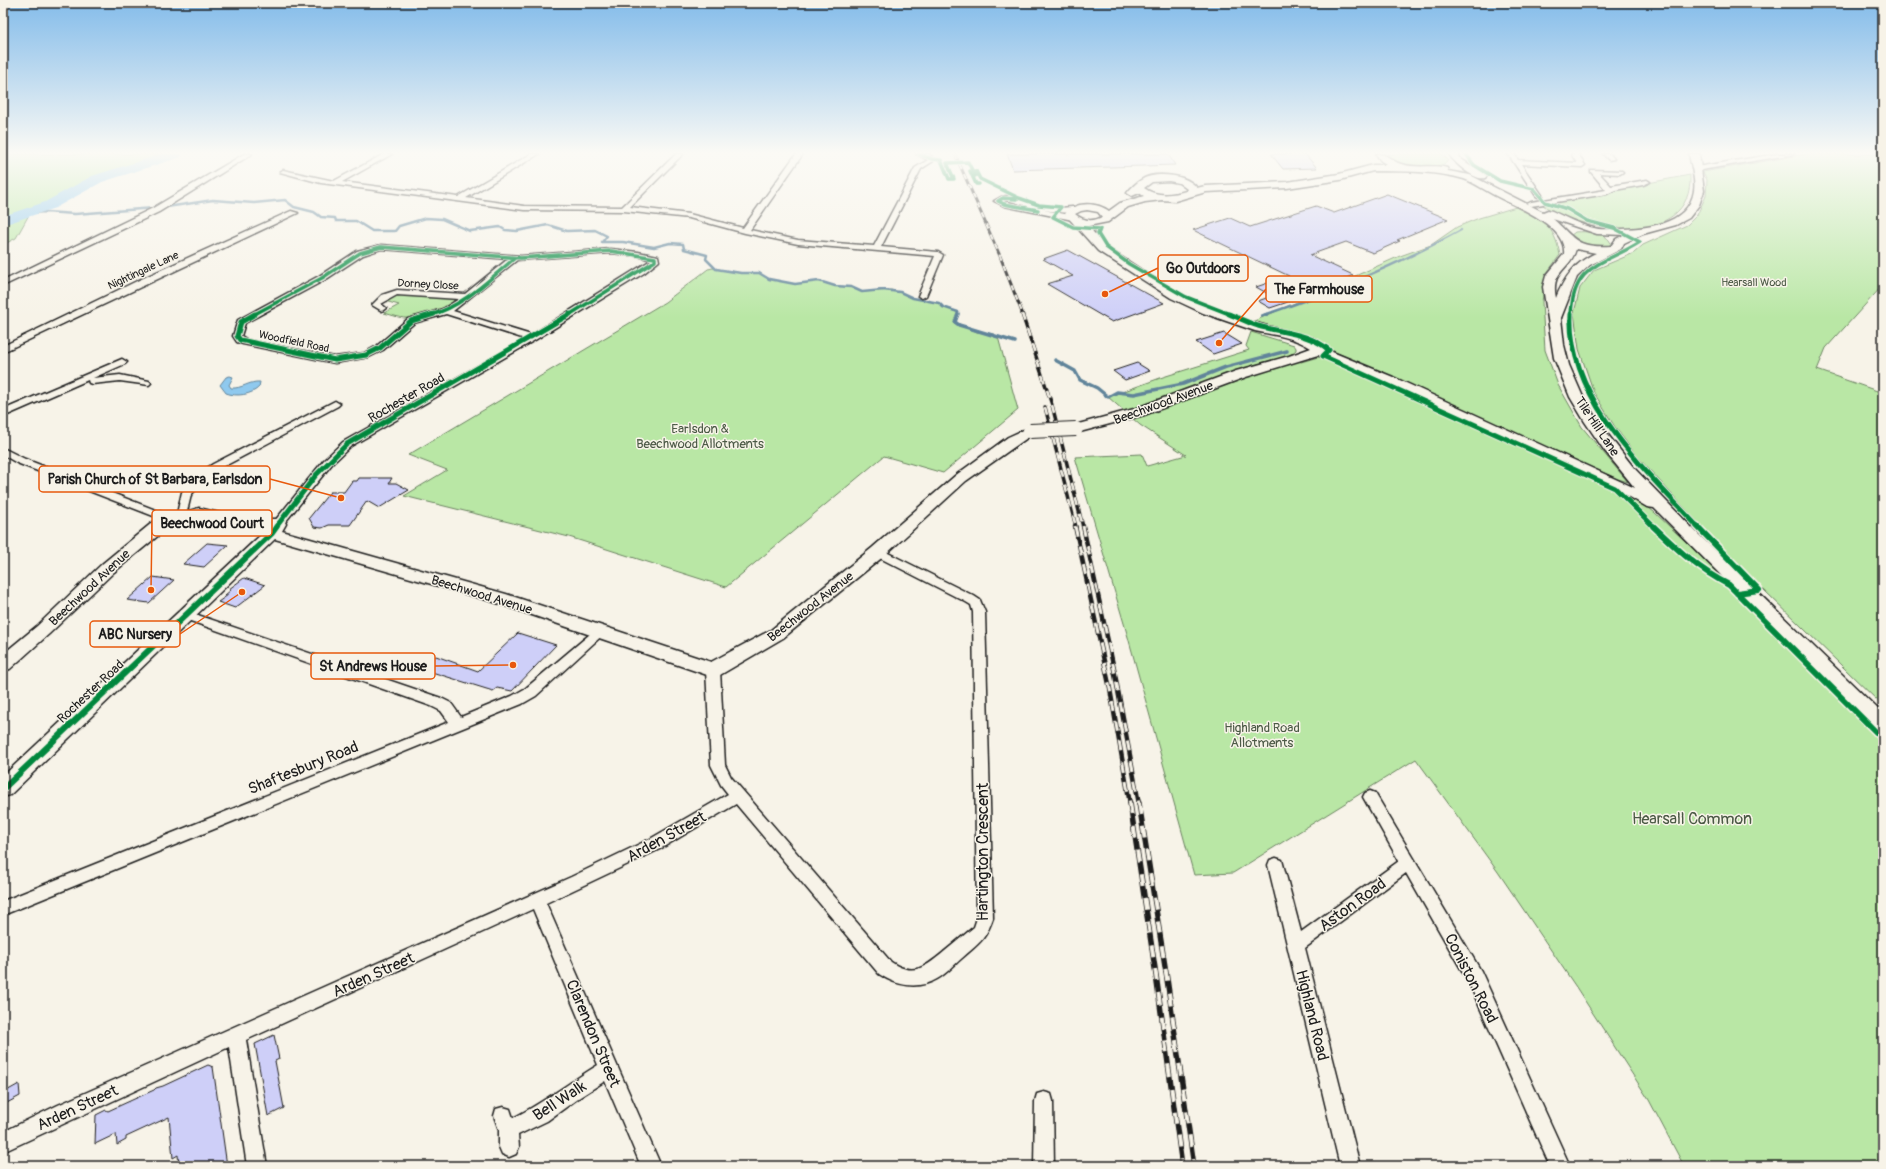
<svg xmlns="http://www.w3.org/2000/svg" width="1886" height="1169" font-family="Pangolin,sans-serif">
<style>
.green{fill:#b9e7a5;stroke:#6a8260}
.water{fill:#8fc9ee;stroke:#61849a}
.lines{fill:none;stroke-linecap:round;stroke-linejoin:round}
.stream-far1{stroke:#61849a;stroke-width:2.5}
.stream{stroke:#61849a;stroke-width:3.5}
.river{fill:#8fc9ee;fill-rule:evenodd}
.building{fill:#cecff8;stroke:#1c1c1c}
.street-casing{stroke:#1c1c1c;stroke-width:3}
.secondary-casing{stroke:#1c1c1c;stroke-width:3}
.street{fill:#f7f3e8;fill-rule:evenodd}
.secondary{fill:#f7f3e8;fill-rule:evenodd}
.rail-far3-casing{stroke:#1c1c1c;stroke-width:3}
.rail-far2-casing{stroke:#1c1c1c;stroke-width:3.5}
.rail-far1-casing{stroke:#1c1c1c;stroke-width:4.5}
.rail-casing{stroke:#1c1c1c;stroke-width:5.5}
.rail-far3{stroke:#f7f3e8;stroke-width:2;stroke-dasharray:5.5;stroke-linecap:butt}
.rail-far2{stroke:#f7f3e8;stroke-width:2.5;stroke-dasharray:8;stroke-linecap:butt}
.rail-far1{stroke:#f7f3e8;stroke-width:3;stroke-dasharray:10;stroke-linecap:butt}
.rail{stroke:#f7f3e8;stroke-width:4;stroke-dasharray:12;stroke-linecap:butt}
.secondary-bridge-casing{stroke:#1c1c1c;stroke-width:16;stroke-linecap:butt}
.secondary-bridge{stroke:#f7f3e8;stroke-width:14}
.cycleway-far2-casing{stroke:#f7f3e8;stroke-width:5}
.cycleway-far1-casing{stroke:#f7f3e8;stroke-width:7}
.cycleway-casing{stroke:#f7f3e8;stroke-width:9}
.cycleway-far2{stroke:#00873e;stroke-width:3.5}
.cycleway-far1{stroke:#00873e;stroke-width:5}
.cycleway{stroke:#00873e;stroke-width:6}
.labels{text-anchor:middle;stroke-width:3;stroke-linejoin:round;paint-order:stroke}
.far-street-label{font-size:11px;fill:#1c1c1c;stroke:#f7f3e8}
.far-park-label{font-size:11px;fill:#4b5945;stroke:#f7f3e8}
.street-label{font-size:13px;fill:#1c1c1c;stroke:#f7f3e8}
.park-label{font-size:13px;fill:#4b5945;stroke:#f7f3e8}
.near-street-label{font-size:16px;fill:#1c1c1c;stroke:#f7f3e8}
.near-park-label{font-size:16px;fill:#4b5945;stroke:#f7f3e8}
.leader{fill:none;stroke:#e8590c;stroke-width:1.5}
.callout-dot{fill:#e8590c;stroke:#f7f3e8;stroke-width:1.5}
.callout{fill:#f7f3e8;stroke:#e8590c;stroke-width:1.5}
.callout-label{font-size:14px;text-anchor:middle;font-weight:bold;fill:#1c1c1c}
</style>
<rect width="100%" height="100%" fill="#f7f3e8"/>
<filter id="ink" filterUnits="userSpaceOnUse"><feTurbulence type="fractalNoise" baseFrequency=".025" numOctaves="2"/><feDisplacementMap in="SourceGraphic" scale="8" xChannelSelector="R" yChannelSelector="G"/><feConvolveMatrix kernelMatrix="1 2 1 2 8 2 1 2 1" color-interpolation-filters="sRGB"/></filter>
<g filter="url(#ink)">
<path class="green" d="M 3,154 L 176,154 L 97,179 L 50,205 L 30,213 L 16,238 L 3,245 Z
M 1387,154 L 1442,154 L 1448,160 L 1446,163 C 1433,170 1395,169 1387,154 Z
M 1806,154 L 1883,154 L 1883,285 L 1826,348 L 1817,370 L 1883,393 L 1883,706 L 1723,550 L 1636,455 L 1615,427 L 1594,393 L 1579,349 L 1574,313 L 1580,288 L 1594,270 L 1634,253 L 1643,245 L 1687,225 L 1697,215 L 1706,196 L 1707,180 L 1703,172 Z
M 1690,175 C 1694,248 1582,234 1543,205 L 1548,202 Z
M 1516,207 C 1542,220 1554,224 1560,255 L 1546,274 L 1542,302 L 1545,350 L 1558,385 L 1582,427 L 1628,482 L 1618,479 L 1372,369 L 1333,351 L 1313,339 L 1259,325 L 1252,322 L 1400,256 L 1431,245 L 1457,227 L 1479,218 Z
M 1575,232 C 1585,231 1608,232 1611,244 C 1599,253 1580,244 1570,236 Z
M 713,268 L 741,273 L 759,273 L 769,279 L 795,284 L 819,281 L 835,286 L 851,287 L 862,292 L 891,290 L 900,292 L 913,298 L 939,303 L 943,307 L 958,312 L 959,313 L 955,320 L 957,323 L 977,332 L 993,334 L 998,337 L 1018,410 L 943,473 L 884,456 L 726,587 L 569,537 L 404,496 L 447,470 L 408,455 L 665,302 L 708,269 Z
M 396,294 L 452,298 L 454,300 C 449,308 420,316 410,318 C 402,319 392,315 384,313 L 399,305 L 385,301 Z
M 1251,332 L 1294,345 L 1296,348 L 1296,350 L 1290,355 L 1301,362 L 1318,357 L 1325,358 L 1626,493 L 1644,504 L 1654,512 L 1730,583 L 1883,740 L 1883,1166 L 1684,1166 L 1649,1100 L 1576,987 L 1498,872 L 1416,759 L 1233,873 L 1194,875 L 1128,637 L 1075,457 L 1142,454 L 1147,466 L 1186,455 L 1140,425 L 1108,397 L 1163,377 L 1249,350 L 1246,346 Z"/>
<path class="water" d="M 230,376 L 233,377 L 229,385 L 231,388 C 242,389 249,381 260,382 L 259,387 C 252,395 236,397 226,393 L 220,385 L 226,377 Z"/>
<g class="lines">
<path class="stream-far1" d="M 167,207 L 213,200 L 254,203 L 285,200 L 294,207 L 314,212 L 321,217 L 335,218 L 336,221 L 356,221 L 372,231 L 395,231 L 399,226 L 426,218 L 442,219 L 470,231 L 500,227 L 505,230 L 517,231 L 548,225 L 567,231 L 595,230 L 607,236 L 602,242 L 623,242 L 654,247 L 670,243 L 683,244 L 684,249 L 707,255 L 706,259 L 716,269 L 741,273 L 759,273 L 769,279 L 795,284 L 819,281 L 835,286 L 851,287 L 862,292 L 883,290 L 900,292 L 913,298 L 939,303 L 943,307 L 958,312 L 958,315
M 30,213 L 46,212 L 75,214 L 154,208
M 1264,315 C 1332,292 1398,265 1461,230"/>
<path class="stream" d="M 958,314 L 955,322 L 959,325 L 1015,342
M 1262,316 L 1267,314
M 1055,360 L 1075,371 L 1080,380 L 1097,388 L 1108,397 L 1117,392 L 1134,394 L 1183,384 L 1226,367 L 1287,351"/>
<path class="river" d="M 162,154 L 182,154 L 181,157 L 102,182 L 55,208 L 3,225 L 3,216 L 45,202 L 92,176 Z"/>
</g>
<path class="building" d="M 1007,154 L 1168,154 L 1175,165 L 1013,170 Z
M 1271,154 L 1305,154 L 1317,168 L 1283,169 Z
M 1387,194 L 1448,219 L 1397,240 L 1400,241 L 1373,253 L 1346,242 L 1310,255 L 1353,275 L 1297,299 L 1270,308 L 1258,301 L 1272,296 L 1256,287 L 1289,276 L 1193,230 L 1230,218 L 1250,227 L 1316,206 L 1334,213 Z
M 1068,250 L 1164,303 L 1112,322 L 1047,284 L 1073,276 L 1043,259 Z
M 1224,333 L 1242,344 L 1213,354 L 1196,342 Z
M 1137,363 L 1150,371 L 1125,380 L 1113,371 Z
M 359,478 L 392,478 L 389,483 L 396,483 L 409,490 L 379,508 L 367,501 L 350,525 L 329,525 L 322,528 L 314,527 L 309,518 L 330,492 L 344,492 L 352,481 L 357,481 Z
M 207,543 L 228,545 L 204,567 L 183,564 Z
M 153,577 L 174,580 L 149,603 L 127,600 Z
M 244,578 L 265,585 L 235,608 L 218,602 L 228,595 L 225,595 L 231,590 L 229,589 Z
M 518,633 L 556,645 L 512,691 L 497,688 L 493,691 L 422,669 L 436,656 L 478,671 Z
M 274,1035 L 279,1059 L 275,1061 L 284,1108 L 268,1116 L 255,1044 Z
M 208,1065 L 213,1067 L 227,1166 L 179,1166 L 178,1155 L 173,1158 L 169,1117 L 126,1137 L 126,1140 L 117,1145 L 116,1134 L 95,1144 L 96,1115 L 106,1110 L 108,1111 L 154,1090 L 156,1088 L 163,1086 Z
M 19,1084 L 20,1096 L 3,1105 L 3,1093 Z"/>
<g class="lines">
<g class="street-casing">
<path id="street" d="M 244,154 L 252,154 L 159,212 L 3,286 L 3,281 L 153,208 Z
M 384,154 L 392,154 L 342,182 L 458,197 L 531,154 L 539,154 L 466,198 L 524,206 L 622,207 L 676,154 L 683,154 L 630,207 L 689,214 L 743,228 L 796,154 L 803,154 L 750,230 L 798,240 L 874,246 L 915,168 L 928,160 L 916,154 L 929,154 L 935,160 L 921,169 L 881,247 L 938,252 L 943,255 L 926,296 L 922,298 L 918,296 L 935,256 L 798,244 L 745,233 L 689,218 L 624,211 L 524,210 L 321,183 L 280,172 L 283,170 L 334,181 Z
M 1508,154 L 1514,154 L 1518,160 L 1577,163 L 1571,154 L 1578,154 L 1585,165 L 1582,167 L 1521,164 L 1542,195 L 1538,197 L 1536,196 Z
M 1603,154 L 1610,154 L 1614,159 L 1609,160 Z
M 1777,154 L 1794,154 L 1696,171 L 1693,169 L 1696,167 Z
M 1591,170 L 1622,171 L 1623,172 L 1620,174 L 1599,173 L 1611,186 L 1647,180 L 1650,182 L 1643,185 L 1615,190 L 1607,194 L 1531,206 L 1527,204 L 1531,202 L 1606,190 L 1591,172 Z
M 1007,196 C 1024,200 1041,207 1059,208 C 1066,208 1075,205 1081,209 C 1071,216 1054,211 1043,210 L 1076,216 L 1076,220 L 1073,220 L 1004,206 L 994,201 L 1001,197 ZM 1004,200 L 1007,200 L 1035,208 L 1006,202 L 1003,201 Z
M 291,211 L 298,213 L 3,352 L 3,346 L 139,280 Z
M 381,245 L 521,256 L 611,249 L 638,252 L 658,256 L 659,261 L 644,273 L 535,340 L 351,446 L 332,464 L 282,526 L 274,526 L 272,524 L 274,522 L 324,460 L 343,442 L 525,339 L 446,314 L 414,323 L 383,350 L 369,357 L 335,363 L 243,344 L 237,342 L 233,336 L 238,320 L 319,276 L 357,251 ZM 381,249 L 508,259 L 465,294 L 397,290 L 382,295 L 372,305 L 382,311 L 386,308 L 381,304 L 397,295 L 459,299 L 443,309 L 408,319 L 377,346 L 364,353 L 335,357 L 248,340 L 241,336 L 245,323 L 325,280 L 363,255 ZM 611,253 L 638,256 L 651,260 L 531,335 L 453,311 L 517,260 Z
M 122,359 L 127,362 L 125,364 L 93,378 L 120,375 L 149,381 L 151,383 L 149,385 L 120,381 L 92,384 L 89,383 L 88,380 L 3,417 L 3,410 Z
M 335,401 L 340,404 L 338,406 L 221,468 L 205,479 L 191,495 L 185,520 L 174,524 L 17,463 L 3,455 L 3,448 L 25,459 L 176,518 L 182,492 L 197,475 L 213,464 Z
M 878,548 L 974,596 L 980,600 L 985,612 L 993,918 C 985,941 979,943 961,959 C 954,965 946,974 937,979 C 918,990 897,986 879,974 L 736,804 L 660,849 L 546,903 L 661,1166 L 641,1166 L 605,1081 L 580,1097 L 547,1121 L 518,1135 L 519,1147 L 516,1154 L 509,1157 L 502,1154 L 499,1147 L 499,1130 L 494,1116 L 496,1109 L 503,1107 L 510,1109 L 513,1118 C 543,1103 570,1082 598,1065 L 533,909 L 246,1040 L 267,1166 L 247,1166 L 229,1047 L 3,1152 L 3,1132 L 58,1105 L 571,877 L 650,839 L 728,794 L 721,785 L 711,765 L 706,670 L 708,667 L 713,665 L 718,667 L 720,670 L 725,765 L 731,777 L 891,962 C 914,978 927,966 945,951 C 955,943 964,935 974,927 L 977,918 L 973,612 L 971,605 L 966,602 L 874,555 L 872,552 L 874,549 Z
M 186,611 L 441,698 L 451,703 L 461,717 L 512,696 L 526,688 L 596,629 L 604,629 L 606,632 L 536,696 L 522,704 L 3,915 L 3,901 L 449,722 L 441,711 L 431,706 L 182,618 L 180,615 L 182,612 Z
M 1370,791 L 1375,793 L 1481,971 L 1570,1166 L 1550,1166 L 1469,983 L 1406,873 L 1305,948 L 1360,1166 L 1340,1166 L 1268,865 L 1270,860 L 1276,858 L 1282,860 L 1301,932 L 1399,861 L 1363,797 L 1365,793 Z
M 1044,1092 L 1051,1094 L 1053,1101 L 1054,1166 L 1034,1166 L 1035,1101 L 1037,1094 Z"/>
</g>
<g class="secondary-casing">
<path id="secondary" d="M 1376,154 C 1389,154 1389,160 1401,164 C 1417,169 1433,164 1447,168 L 1448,171 L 1470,175 L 1543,212 L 1548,210 L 1552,211 C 1565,217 1580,225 1594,228 C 1599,230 1609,229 1615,229 C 1644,229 1688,226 1694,191 C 1696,179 1691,166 1689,154 L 1699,154 L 1704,191 L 1699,205 L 1689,218 L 1676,225 L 1643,234 L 1624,243 L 1621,249 L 1590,265 L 1577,277 L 1561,318 L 1564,345 L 1569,365 L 1583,397 L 1598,422 L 1634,468 L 1698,534 L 1883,714 L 1883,734 L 1876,731 L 1654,508 L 1647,507 L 1618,490 L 1383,383 L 1318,355 L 1246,377 L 1144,415 L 1076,433 L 1071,432 L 1069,429 L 1071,426 L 1134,409 L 1236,371 L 1289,356 L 1311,348 C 1294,337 1274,335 1255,331 L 1203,313 L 1171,298 L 1098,251 L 1065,214 C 1075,201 1097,202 1109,211 L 1120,203 L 1144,196 L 1139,193 L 1132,196 L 1127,193 C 1130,189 1136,183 1141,180 C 1154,171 1188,174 1197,188 L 1205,186 L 1287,182 L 1339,174 L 1373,165 L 1388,165 L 1381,161 ZM 1373,171 C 1403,171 1436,171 1464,179 C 1475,183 1486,191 1496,196 C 1517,207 1567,226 1564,254 L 1546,276 L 1543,287 L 1554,358 L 1570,397 L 1585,422 L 1604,450 L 1635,488 L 1393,377 L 1325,349 L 1320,342 L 1313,338 L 1249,321 L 1211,307 L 1179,294 L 1106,247 L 1088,226 L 1108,222 L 1128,207 L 1145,202 L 1162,200 L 1175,201 L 1206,192 L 1287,188 L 1340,180 ZM 1169,181 L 1179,183 L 1187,189 L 1186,191 C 1173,195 1156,197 1144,188 L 1152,182 ZM 1087,210 L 1098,212 L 1102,217 C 1093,222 1083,221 1075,214 L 1081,211 ZM 1553,219 L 1597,234 L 1624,235 L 1616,239 L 1611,246 C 1575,248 1576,239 1553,219 ZM 1576,249 L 1596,253 C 1575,262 1564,278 1556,298 C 1550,270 1570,271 1576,249 Z
M 1449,154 L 1458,154 L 1461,159 L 1487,176 L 1485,178 C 1475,181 1454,163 1449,154 Z
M 1030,427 L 1035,428 L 1037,431 L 966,481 L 884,556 L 783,638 L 720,675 L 713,677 L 494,602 L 275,539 L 10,795 L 3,797 L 3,776 L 266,530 L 242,529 L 200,518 L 165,530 L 114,572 L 49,634 L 10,669 L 3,671 L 3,654 L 37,626 L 102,564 L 153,522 L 199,508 L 243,519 L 278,519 L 284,520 L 286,524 L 282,531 L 506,594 L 711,662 L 771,630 L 872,548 L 956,475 L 1008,437 Z"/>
</g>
<use href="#street" class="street"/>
<use href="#secondary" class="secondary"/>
<g class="rail-far3-casing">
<path id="rail-far3" d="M 955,154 L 1000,256 L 1023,315"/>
</g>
<g class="rail-far2-casing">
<path id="rail-far2" d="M 1022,314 L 1052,405 L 1083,527
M 1045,407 L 1076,527"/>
</g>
<g class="rail-far1-casing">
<path id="rail-far1" d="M 1075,526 L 1110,689 L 1130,804
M 1083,526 L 1114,669 L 1139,804"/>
</g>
<g class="rail-casing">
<path id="rail" d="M 1130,803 L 1156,975 L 1182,1166
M 1139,803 L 1167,979 L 1194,1166"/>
</g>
<use href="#rail-far3" class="rail-far3"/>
<use href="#rail-far2" class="rail-far2"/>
<use href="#rail-far1" class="rail-far1"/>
<use href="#rail" class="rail"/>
<g class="secondary-bridge-casing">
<path id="secondary-bridge" d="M 1030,431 L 1076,429"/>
</g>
<use href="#secondary-bridge" class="secondary-bridge"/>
<g class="cycleway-far2-casing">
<path id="cycleway-far2" d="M 919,154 L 932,159 L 941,160 L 949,179 L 954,179 L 947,163 L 968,162 L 975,176
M 1466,154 L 1474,165 L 1500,181 L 1534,189 L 1545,202 L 1567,209 L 1587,221 L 1614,228 L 1640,242 C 1604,265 1573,263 1571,315
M 979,184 L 976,184 L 970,171 L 976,171 L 980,179 L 1019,198 L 1039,205 L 1061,207 L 1053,217 L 1073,227 L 1100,229 L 1098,234 L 1106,247 L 1129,264 L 1186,297 L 1232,315
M 1016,199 L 1003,198 L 998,201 L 1004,204 L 1038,210
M 253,315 L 322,278 L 360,253 L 381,247 L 521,258 L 611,251 L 655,258 L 655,261 L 569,315
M 431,315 C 464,306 489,279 515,258"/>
</g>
<g class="cycleway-far1-casing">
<path id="cycleway-far1" d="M 255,314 L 241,322 L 237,336 L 240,340 L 335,360 L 366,355 L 380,348 L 411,321 L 434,314
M 1229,314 C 1239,318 1249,323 1258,326 C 1283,333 1309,333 1329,350 L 1323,356
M 1571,314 C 1567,398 1645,470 1698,527
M 1323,356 L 1615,488 L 1654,527
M 276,527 L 316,475 L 347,444 L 570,314"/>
</g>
<g class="cycleway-casing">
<path id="cycleway" d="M 1653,526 C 1678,550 1698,569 1729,585 L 1883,739
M 1697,526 L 1759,590 L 1737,593
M 3,789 L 272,533 L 277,526"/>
</g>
<use href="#cycleway-far2" class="cycleway-far2"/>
<use href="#cycleway-far1" class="cycleway-far1"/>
<use href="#cycleway" class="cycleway"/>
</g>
</g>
<linearGradient id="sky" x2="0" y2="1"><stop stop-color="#84bcea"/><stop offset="0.48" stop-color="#fbfaf5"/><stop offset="1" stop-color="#fbfaf5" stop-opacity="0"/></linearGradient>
<rect width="1886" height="318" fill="url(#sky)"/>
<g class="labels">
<g class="far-street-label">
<text transform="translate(143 270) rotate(-25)" y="4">Nightingale Lane</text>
<text transform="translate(428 284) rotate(3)" y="4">Dorney Close</text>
<text transform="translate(294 341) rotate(12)" y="4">Woodfield Road</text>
</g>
<g class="far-park-label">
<text x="1754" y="286">Hearsall Wood</text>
</g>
<g class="street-label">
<text transform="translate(406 397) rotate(-30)" y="5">Rochester Road</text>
<text transform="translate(1163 402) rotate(-20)" y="5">Beechwood Avenue</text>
<text transform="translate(1598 426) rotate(56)" y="5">Tile Hill Lane</text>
<text transform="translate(89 587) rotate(-43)" y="5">Beechwood Avenue</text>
<text transform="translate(482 594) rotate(17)" y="5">Beechwood Avenue</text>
<text transform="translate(810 606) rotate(-38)" y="5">Beechwood Avenue</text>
<text transform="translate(90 691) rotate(-43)" y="5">Rochester Road</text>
</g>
<g class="park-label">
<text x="700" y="433">Earlsdon &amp;<tspan x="700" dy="15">Beechwood Allotments</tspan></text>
<text x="1262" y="732">Highland Road<tspan x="1262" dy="15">Allotments</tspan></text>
</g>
<g class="near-street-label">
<text transform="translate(303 767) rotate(-22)" y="6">Shaftesbury Road</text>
<text transform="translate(666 836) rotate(-29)" y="6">Arden Street</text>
<text transform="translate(982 852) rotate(-90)" y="6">Hartington Crescent</text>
<text transform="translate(1352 904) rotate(-36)" y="6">Aston Road</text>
<text transform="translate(373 974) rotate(-24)" y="6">Arden Street</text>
<text transform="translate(1472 978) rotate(63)" y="6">Coniston Road</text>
<text transform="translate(1313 1015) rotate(76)" y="6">Highland Road</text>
<text transform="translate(594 1033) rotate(67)" y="6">Clarendon Street</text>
<text transform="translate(559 1100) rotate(-33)" y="6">Bell Walk</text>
<text transform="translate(77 1107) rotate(-25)" y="6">Arden Street</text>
</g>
<g class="near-park-label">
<text x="1692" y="824">Hearsall Common</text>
</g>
</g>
<path class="leader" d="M1105 294L1158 268M1219 343L1266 289M341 498L270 479M151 590L152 523M242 592L180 634M513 665L435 666"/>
<g class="callout-dot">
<circle cx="1105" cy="294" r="4"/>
<circle cx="1219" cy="343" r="4"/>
<circle cx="341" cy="498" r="4"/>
<circle cx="151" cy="590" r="4"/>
<circle cx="242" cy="592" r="4"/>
<circle cx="513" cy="665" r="4"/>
</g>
<g class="callout">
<rect x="1158" y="255" width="90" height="26" rx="4"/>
<rect x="1266" y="276" width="106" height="26" rx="4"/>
<rect x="39" y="466" width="231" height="26" rx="4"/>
<rect x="152" y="510" width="120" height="26" rx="4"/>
<rect x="90" y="621" width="90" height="26" rx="4"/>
<rect x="311" y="653" width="124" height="26" rx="4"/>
</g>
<g class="callout-label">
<text x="1203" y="273">Go Outdoors</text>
<text x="1319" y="294">The Farmhouse</text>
<text x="155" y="484">Parish Church of St Barbara, Earlsdon</text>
<text x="212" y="528">Beechwood Court</text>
<text x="135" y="639">ABC Nursery</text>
<text x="373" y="671">St Andrews House</text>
</g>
<rect width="1886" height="1169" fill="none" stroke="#f7f3e8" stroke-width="16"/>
<rect x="8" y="8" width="1870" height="1153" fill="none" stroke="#1c1c1c" stroke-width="1.5" filter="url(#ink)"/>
</svg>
